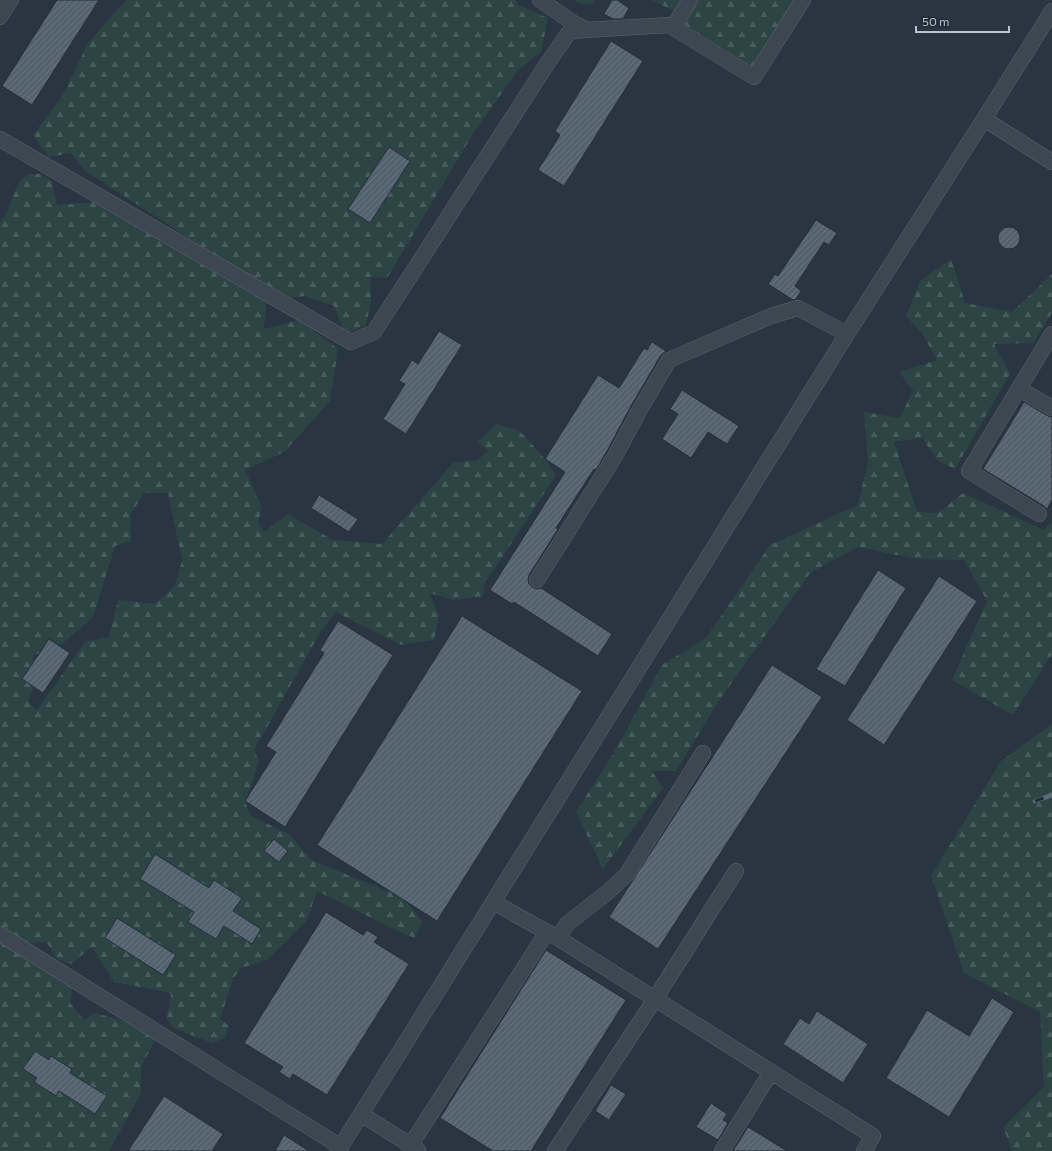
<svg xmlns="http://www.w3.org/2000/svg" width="1052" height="1151" font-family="Commissioner,sans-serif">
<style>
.forest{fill:url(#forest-firs);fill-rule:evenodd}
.building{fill:url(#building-hatch);stroke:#242e39}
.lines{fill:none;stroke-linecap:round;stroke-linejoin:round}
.minor-casing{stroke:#5b656f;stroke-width:16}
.minor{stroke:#3d4752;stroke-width:15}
.rail-casing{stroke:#5f6c78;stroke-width:4.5}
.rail{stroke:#222c37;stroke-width:3;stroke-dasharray:9;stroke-linecap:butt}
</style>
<defs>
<pattern id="forest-firs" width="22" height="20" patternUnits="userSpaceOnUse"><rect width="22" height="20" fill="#2c4444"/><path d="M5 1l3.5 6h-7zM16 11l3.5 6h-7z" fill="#485d5e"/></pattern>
<pattern id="building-hatch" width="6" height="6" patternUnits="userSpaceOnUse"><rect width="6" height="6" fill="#54616f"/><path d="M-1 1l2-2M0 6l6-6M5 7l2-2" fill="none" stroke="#6a7682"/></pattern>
</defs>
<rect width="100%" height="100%" fill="#293642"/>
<path class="forest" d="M 126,0 L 515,0 L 518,5 L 548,18 L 541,52 L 519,69 L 474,132 L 387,278 L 370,277 L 371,301 L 366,325 L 345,334 L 334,306 L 305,296 L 281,299 L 129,199 L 85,171 L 71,153 L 49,157 L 33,135 L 63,95 L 88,43 Z
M 573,0 L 594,0 L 593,4 L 582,4 Z
M 652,0 L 684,0 L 676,12 Z
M 696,0 L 796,0 L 753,67 L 683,24 Z
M 28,174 L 40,174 L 52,181 L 57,205 L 98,202 L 266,302 L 264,329 L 299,320 L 338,349 L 330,401 L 284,452 L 245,470 L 262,508 L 258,522 L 264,532 L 288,514 L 333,540 L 382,544 L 453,463 L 477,460 L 488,451 L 478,441 L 497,424 L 520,431 L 545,459 L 556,475 L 485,583 L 483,596 L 454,600 L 429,593 L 439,615 L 434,640 L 401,645 L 336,612 L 321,631 L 254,750 L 259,761 L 245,802 L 251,816 L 289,834 L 311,860 L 402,897 L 422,921 L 415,938 L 402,933 L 317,891 L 307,920 L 267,960 L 241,968 L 233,979 L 220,1019 L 229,1026 L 225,1038 L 212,1043 L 173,1028 L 167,1018 L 171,993 L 114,982 L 92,947 L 71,964 L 57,959 L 47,943 L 18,942 L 0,929 L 0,222 L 5,216 L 19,182 ZM 144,493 L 168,493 L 182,560 L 175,586 L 155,604 L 118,600 L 109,637 L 85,642 L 37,710 L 28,701 L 37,679 L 33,655 L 56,649 L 93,617 L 115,546 L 131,541 L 130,515 Z
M 951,259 L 965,303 L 1012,312 L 1052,274 L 1052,312 L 1034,343 L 994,344 L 1010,374 L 955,469 L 937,460 L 922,438 L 894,442 L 917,512 L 938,513 L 963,493 L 1044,530 L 1052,521 L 1052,654 L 1013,715 L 952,680 L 987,601 L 964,560 L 916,559 L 858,547 L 810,573 L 720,699 L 676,771 L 652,771 L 663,788 L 603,869 L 576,812 L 616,749 L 662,665 L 706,638 L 770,545 L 858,505 L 868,461 L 864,412 L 900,418 L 913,390 L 899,372 L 937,360 L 922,333 L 906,316 L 920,281 Z
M 1052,724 L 1052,1151 L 1012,1151 L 1003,1127 L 1044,1087 L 1040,1012 L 964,973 L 931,876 L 1001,761 Z
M 0,935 L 73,984 L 70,1003 L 84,1020 L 95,1013 L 134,1024 L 155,1040 L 141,1067 L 141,1093 L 109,1151 L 0,1151 Z"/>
<path class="building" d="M 57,0 L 99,0 L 32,105 L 2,86 Z
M 612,0 L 617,0 L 629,8 L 623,19 L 613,19 L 604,14 Z
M 611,41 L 643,61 L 564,186 L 538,170 L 560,135 L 555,131 Z
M 389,147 L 410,161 L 370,223 L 348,209 Z
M 816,220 L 837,233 L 829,245 L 824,242 L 795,286 L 801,291 L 796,299 L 793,300 L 768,284 L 775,274 L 778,276 Z
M998 238a11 11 0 1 1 22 0a11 11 0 1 1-22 0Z
M 439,331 L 462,345 L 406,434 L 383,419 L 405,384 L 399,381 L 412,360 L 418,364 Z
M 652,342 L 666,351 L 661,355 L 631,406 L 607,451 L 596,470 L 594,469 L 556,528 L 558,529 L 529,575 L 528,579 L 529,584 L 532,587 L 536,589 L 541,588 L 612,634 L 598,656 L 514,602 L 512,604 L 490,590 L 565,472 L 545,459 L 598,375 L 619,388 L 644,348 L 647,350 Z
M 682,390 L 739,426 L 727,444 L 708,432 L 691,458 L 662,439 L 678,414 L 670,409 Z
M 1024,402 L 1048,416 L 1052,417 L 1052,500 L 1047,509 L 1044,506 L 983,469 Z
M 319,495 L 358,519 L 349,532 L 311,508 Z
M 878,570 L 906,588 L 845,686 L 816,669 Z
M 939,576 L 977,601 L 884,745 L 847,720 Z
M 462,616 L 582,691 L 437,921 L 317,845 Z
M 338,621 L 393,655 L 285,827 L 245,801 L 276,752 L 266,746 L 324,653 L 320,650 Z
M 49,639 L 70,653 L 43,693 L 22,679 Z
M 772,665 L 822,697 L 658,949 L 609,917 Z
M 274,839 L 288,851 L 279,862 L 264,851 Z
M 155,854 L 209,888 L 214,880 L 242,898 L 233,911 L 261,929 L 252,944 L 224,926 L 216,939 L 188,922 L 194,912 L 140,879 Z
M 326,912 L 363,935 L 367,930 L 378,937 L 374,942 L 409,964 L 327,1095 L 293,1074 L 290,1079 L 279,1072 L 283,1067 L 244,1043 Z
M 117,918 L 176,955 L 163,975 L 105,938 Z
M 546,950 L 626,1000 L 531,1151 L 493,1151 L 440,1118 Z
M 992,998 L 1014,1012 L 949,1117 L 886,1078 L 927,1010 L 969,1036 Z
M 817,1011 L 868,1044 L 843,1083 L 783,1044 L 800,1018 L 809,1024 Z
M 35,1051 L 49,1060 L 51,1056 L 72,1069 L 70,1073 L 107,1096 L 95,1114 L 59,1091 L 56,1096 L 34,1082 L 37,1078 L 23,1069 Z
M 611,1085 L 626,1094 L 609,1120 L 595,1111 Z
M 164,1096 L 223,1134 L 212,1151 L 128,1151 Z
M 711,1103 L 727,1114 L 723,1120 L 728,1123 L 718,1140 L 696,1127 Z
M 748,1127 L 787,1151 L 733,1151 Z
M 284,1135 L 309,1151 L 275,1151 Z"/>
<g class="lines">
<g class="minor-casing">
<path id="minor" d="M 540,0 L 575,24 L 588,30
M 0,17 L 11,0
M 673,27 L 690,0
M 984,119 L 1052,162
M 0,139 L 351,342 L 374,332 L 547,64 L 570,31 L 669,25 L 754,77 L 803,0
M 1019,389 L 1052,408
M 1039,514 L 969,471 L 1052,334
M 537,580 L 615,456 L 639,411 L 669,360 L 771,316 L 798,308 L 847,334
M 494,902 L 516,915 L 558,938 L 873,1136 L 864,1151
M 0,934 L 341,1147
M 558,938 L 567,924 L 609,891 L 627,874 L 703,753
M 361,1114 L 418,1150
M 410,1146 L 547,932
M 338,1151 L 847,334 L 984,119 L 1052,11
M 555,1151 L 655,999 L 736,871
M 722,1151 L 771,1072"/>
</g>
<use href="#minor" class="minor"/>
<g class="rail-casing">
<path id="rail" d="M 1035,801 L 1052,795"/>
</g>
<use href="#rail" class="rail"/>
</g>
<path d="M916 26v6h93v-6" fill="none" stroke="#bac2cc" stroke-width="2"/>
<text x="922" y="26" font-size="12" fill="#bac2cc" stroke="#222c37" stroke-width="3" paint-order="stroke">50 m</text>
</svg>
